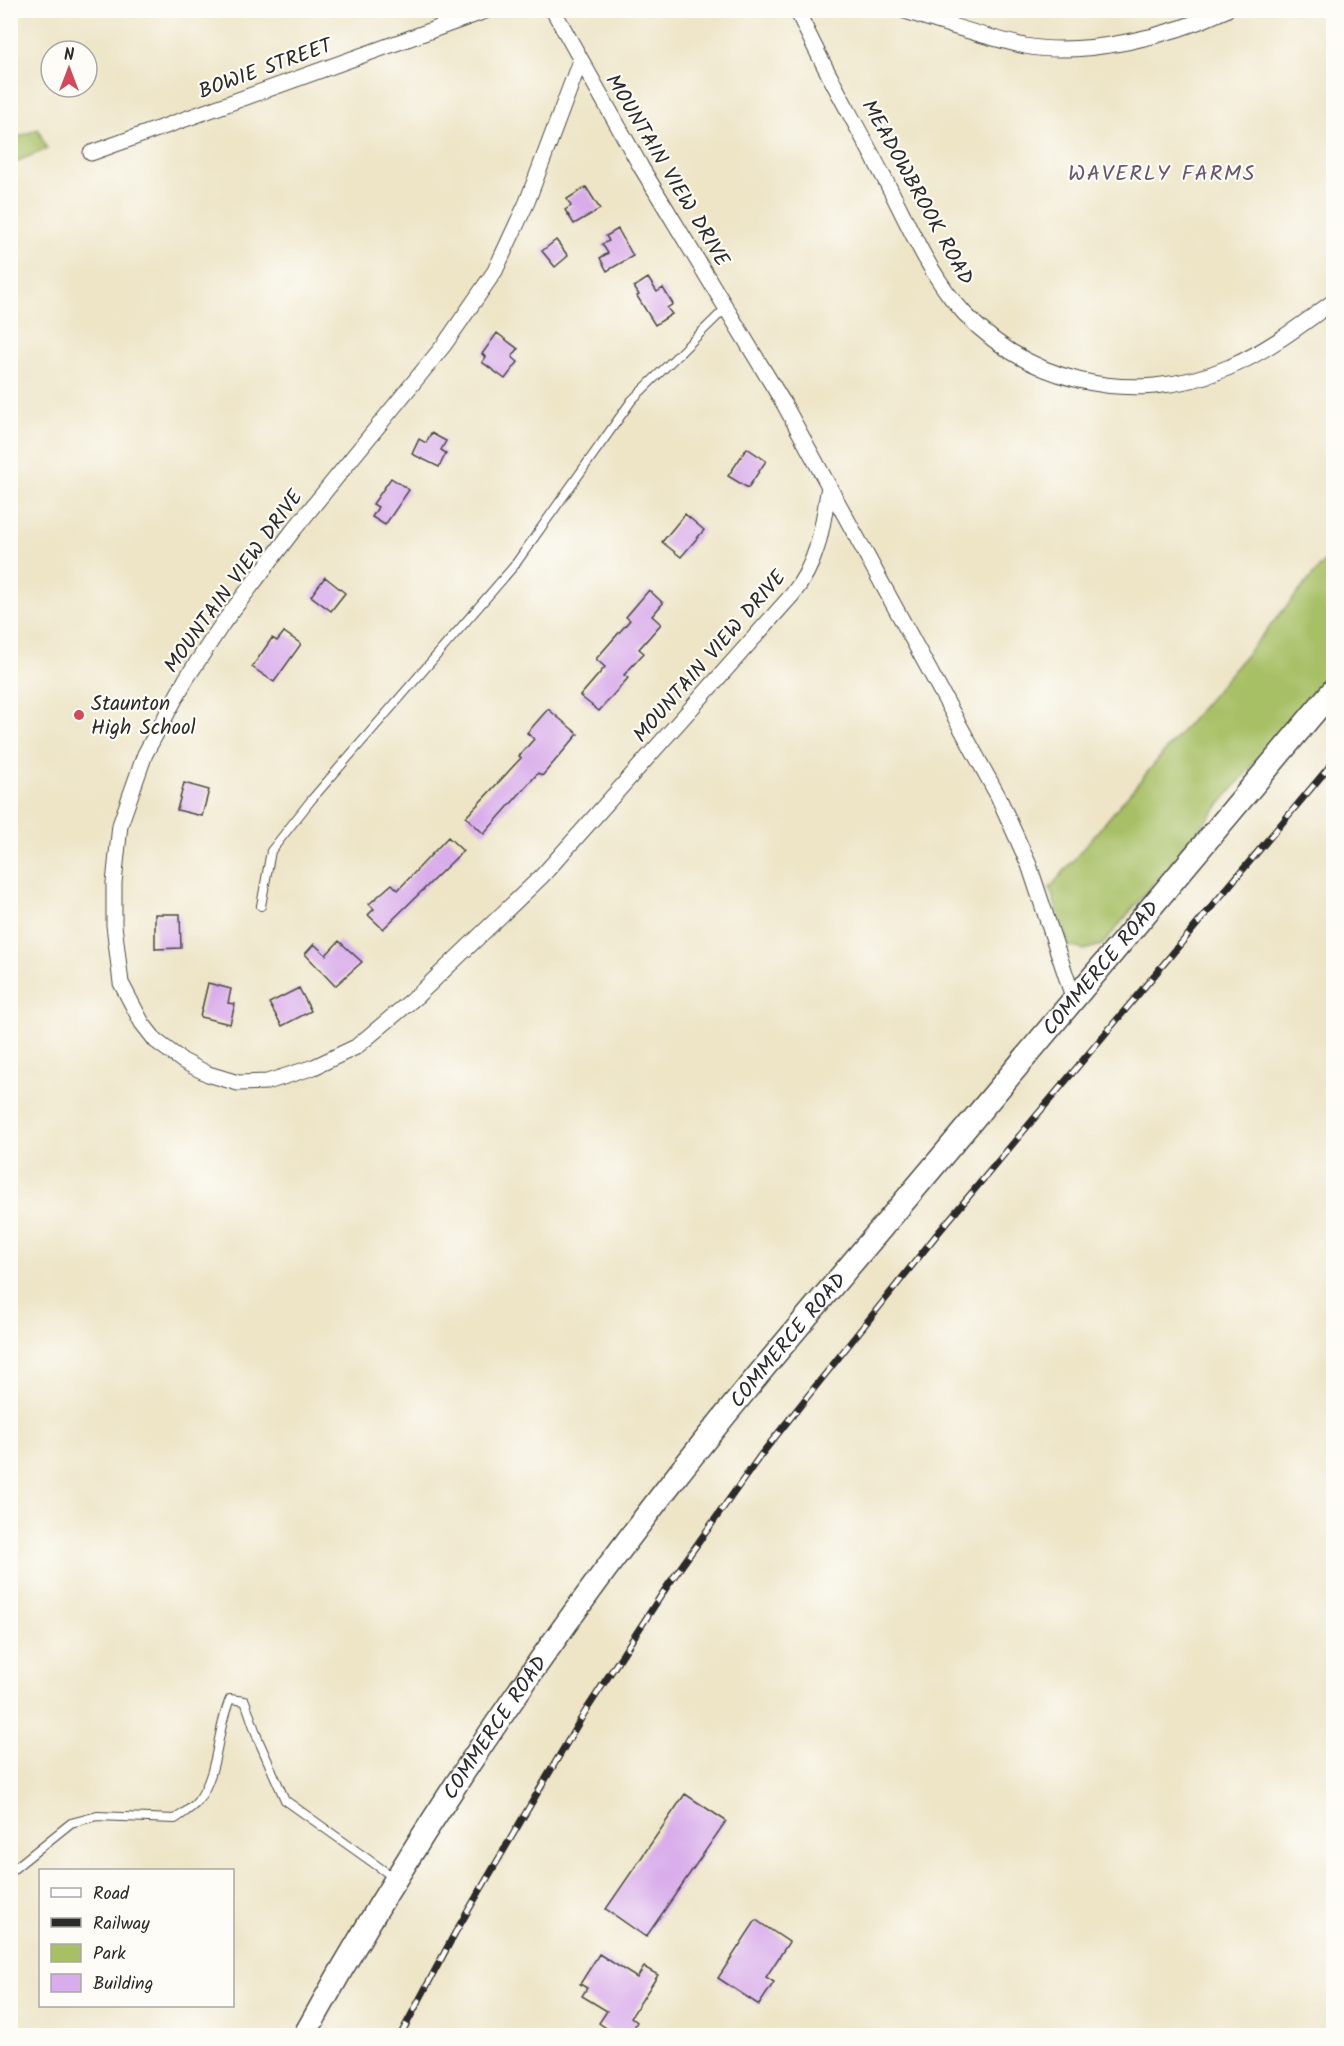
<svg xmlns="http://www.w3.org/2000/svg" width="1344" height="2046" font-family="Kalam,sans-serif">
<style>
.green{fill:#a7bf65;stroke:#697548;stroke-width:1.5}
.building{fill:#d9adeb}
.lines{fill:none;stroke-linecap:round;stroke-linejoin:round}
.lane-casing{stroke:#484742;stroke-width:10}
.street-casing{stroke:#484742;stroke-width:17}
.primary-casing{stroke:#484742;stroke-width:25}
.lane{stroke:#fff;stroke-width:8}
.street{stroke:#fff;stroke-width:15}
.primary{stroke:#fff;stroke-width:22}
.rail-casing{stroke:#2b2b2b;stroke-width:7}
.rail{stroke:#fdfcf7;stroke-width:4.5;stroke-dasharray:14;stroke-linecap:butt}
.poi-dot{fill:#d1495b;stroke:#fdfcf7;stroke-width:2}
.labels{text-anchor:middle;stroke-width:4.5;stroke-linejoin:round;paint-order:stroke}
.street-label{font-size:21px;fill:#2b2b2b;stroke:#fdfcf7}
.poi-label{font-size:21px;fill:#2b2b2b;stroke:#fdfcf7;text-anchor:start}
.neighbourhood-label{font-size:22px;letter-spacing:1.5px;fill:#68586e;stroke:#fdfcf7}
</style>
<rect width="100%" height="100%" fill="#fdfcf7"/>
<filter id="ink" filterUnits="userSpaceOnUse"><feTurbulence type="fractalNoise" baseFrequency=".0167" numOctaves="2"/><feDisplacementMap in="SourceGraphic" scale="12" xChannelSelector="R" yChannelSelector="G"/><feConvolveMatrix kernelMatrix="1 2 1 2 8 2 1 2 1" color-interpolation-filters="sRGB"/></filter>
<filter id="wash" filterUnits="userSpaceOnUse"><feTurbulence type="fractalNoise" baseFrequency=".008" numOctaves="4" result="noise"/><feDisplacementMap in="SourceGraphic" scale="24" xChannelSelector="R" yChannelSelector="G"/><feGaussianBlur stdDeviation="1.35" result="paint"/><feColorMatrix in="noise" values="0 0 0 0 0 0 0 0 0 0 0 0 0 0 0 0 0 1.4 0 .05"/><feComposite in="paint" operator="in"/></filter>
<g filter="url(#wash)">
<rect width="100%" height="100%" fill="#eee5c7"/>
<path class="green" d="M 38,129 L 47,149 L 15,162 L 11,152 L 11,140 Z
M 1324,562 L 1333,568 L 1333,669 L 1102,945 L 1084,950 L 1069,946 L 1050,888 Z"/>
<g id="blocks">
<path class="building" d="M 586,187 L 600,209 L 574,224 L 565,210 L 571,206 L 567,199 Z
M 618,229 L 633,256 L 607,271 L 600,258 L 608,253 L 602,244 L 609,241 L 606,236 Z
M 556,240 L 568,256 L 555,267 L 542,251 Z
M 648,278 L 657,292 L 663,288 L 673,304 L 667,308 L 672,314 L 655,325 L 637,296 L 639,295 L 634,287 Z
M 497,333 L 518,349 L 512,357 L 518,362 L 505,379 L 482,362 L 486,357 L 482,354 Z
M 431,433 L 446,441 L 441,450 L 446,453 L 439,467 L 412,454 L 419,439 L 426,443 Z
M 747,448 L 766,461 L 748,488 L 728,476 Z
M 391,478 L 409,490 L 385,525 L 372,517 L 378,507 L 373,504 Z
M 685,514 L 704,530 L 681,557 L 662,542 Z
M 325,577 L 345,593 L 331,611 L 311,596 Z
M 649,590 L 663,603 L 652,616 L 661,624 L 639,649 L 644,653 L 624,675 L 628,678 L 599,711 L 580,696 L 605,667 L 596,659 L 630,620 L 626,617 Z
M 284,632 L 301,644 L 274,682 L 252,667 L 272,638 L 277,641 Z
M 548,709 L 578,734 L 542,776 L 538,773 L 484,834 L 466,817 L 521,758 L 519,756 L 534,739 L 527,733 Z
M 184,783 L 209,790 L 202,816 L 177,810 Z
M 448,837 L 463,851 L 383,929 L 368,915 L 374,909 L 369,904 L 392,884 L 398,890 Z
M 155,914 L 180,914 L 181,948 L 155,949 Z
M 339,941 L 362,962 L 335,986 L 305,954 L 314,944 L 326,955 Z
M 208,983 L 231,989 L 228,1003 L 235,1004 L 230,1024 L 200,1017 Z
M 299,988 L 311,1011 L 282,1026 L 269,1003 Z
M 685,1794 L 726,1821 L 646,1937 L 606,1909 Z
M 756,1920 L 789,1942 L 766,1977 L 774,1982 L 759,2005 L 718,1978 Z
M 599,1954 L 637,1978 L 644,1967 L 658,1975 L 631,2017 L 637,2022 L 629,2036 L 618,2036 L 599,2023 L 607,2011 L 582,1996 L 587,1988 L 580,1984 Z"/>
</g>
</g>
<g filter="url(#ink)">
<use href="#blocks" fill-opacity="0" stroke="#484742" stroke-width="1.5"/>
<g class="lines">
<g class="lane-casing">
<path id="lane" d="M 261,906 L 271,851 L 312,799 L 514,566 L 632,400 L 726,308
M 10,1872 L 71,1823 L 97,1816 L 175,1819 C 182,1814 192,1808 197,1802 C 219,1774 216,1731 230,1699 L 245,1701 L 258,1739 L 285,1800 L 393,1877"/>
</g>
<g class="street-casing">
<path id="street" d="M 553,10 L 641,167 L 784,404 L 998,796 L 1029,865 L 1074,1000
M 797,10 C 822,66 853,118 881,172 C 904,214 922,260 952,299 C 1019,383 1132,409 1230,367 C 1267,351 1301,325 1334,301
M 902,10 C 942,23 984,37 1025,46 C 1085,57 1171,36 1226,10
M 580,61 L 527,202 L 495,271 L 444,345 L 292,532 L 223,623 L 186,679 L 145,754 L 120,825 L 114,883 L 114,925 L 121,983 L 142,1023 L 156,1041 L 183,1061 L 208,1074 L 238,1083 L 267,1082 L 314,1067 L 356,1047 L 417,996 L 542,876 L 792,595 C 819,561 822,528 829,486
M 91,153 L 488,10"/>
</g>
<g class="primary-casing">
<g id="primary">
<path id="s1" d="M 304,2036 C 411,1842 537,1656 672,1482 C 761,1368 857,1258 950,1147 C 1078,994 1206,842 1334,689"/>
</g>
</g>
<use href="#lane" class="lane"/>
<use href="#street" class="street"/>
<use href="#primary" class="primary"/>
<g class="rail-casing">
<path id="rail" d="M 400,2036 L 455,1933 L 585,1712 L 666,1588 L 760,1456 L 938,1233 L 1334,761"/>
</g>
<use href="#rail" class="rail"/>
</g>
</g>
<circle class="poi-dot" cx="79" cy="715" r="6"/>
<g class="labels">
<g class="street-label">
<text transform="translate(265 68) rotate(-20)" y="7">BOWIE STREET</text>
<text transform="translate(668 170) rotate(59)" y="7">MOUNTAIN VIEW DRIVE</text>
<text transform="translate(918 192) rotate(61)" y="7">MEADOWBROOK ROAD</text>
<text transform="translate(233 581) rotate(-54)" y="7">MOUNTAIN VIEW DRIVE</text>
<text transform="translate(709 656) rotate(-49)" y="7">MOUNTAIN VIEW DRIVE</text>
<text dy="7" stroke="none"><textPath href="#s1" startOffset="1335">COMMERCE ROAD</textPath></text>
<text dy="7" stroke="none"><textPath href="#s1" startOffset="849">COMMERCE ROAD</textPath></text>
<text dy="7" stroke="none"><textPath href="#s1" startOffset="363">COMMERCE ROAD</textPath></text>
</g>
<g class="poi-label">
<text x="91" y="710">Staunton<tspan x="91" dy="24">High School</tspan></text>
</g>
<g class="neighbourhood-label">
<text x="1162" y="180">WAVERLY FARMS</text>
</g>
</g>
<rect width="1344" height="2046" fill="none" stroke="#fdfcf7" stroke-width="36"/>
<rect x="39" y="1869" width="195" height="138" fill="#fdfcf7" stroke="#a9a8a5" stroke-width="1.5"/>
<rect x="51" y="1888" width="30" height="9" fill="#ffffff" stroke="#a9a8a5" stroke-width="1.5"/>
<text x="93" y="1899" font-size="18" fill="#2b2b2b">Road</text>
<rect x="51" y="1918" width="30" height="9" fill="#2b2b2b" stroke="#a9a8a5" stroke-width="1.5"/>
<text x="93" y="1929" font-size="18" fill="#2b2b2b">Railway</text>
<rect x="51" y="1944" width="30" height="18" fill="#a7bf65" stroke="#a9a8a5" stroke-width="1.5"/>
<text x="93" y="1959" font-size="18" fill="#2b2b2b">Park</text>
<rect x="51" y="1974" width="30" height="18" fill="#d9adeb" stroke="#a9a8a5" stroke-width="1.5"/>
<text x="93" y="1989" font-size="18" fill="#2b2b2b">Building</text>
<g transform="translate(69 69)"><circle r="28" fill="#fdfcf7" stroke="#a9a8a5" stroke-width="1.5"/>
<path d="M0-4.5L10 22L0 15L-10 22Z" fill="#d1495b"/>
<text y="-9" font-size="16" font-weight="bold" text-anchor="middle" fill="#2b2b2b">N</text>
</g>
</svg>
